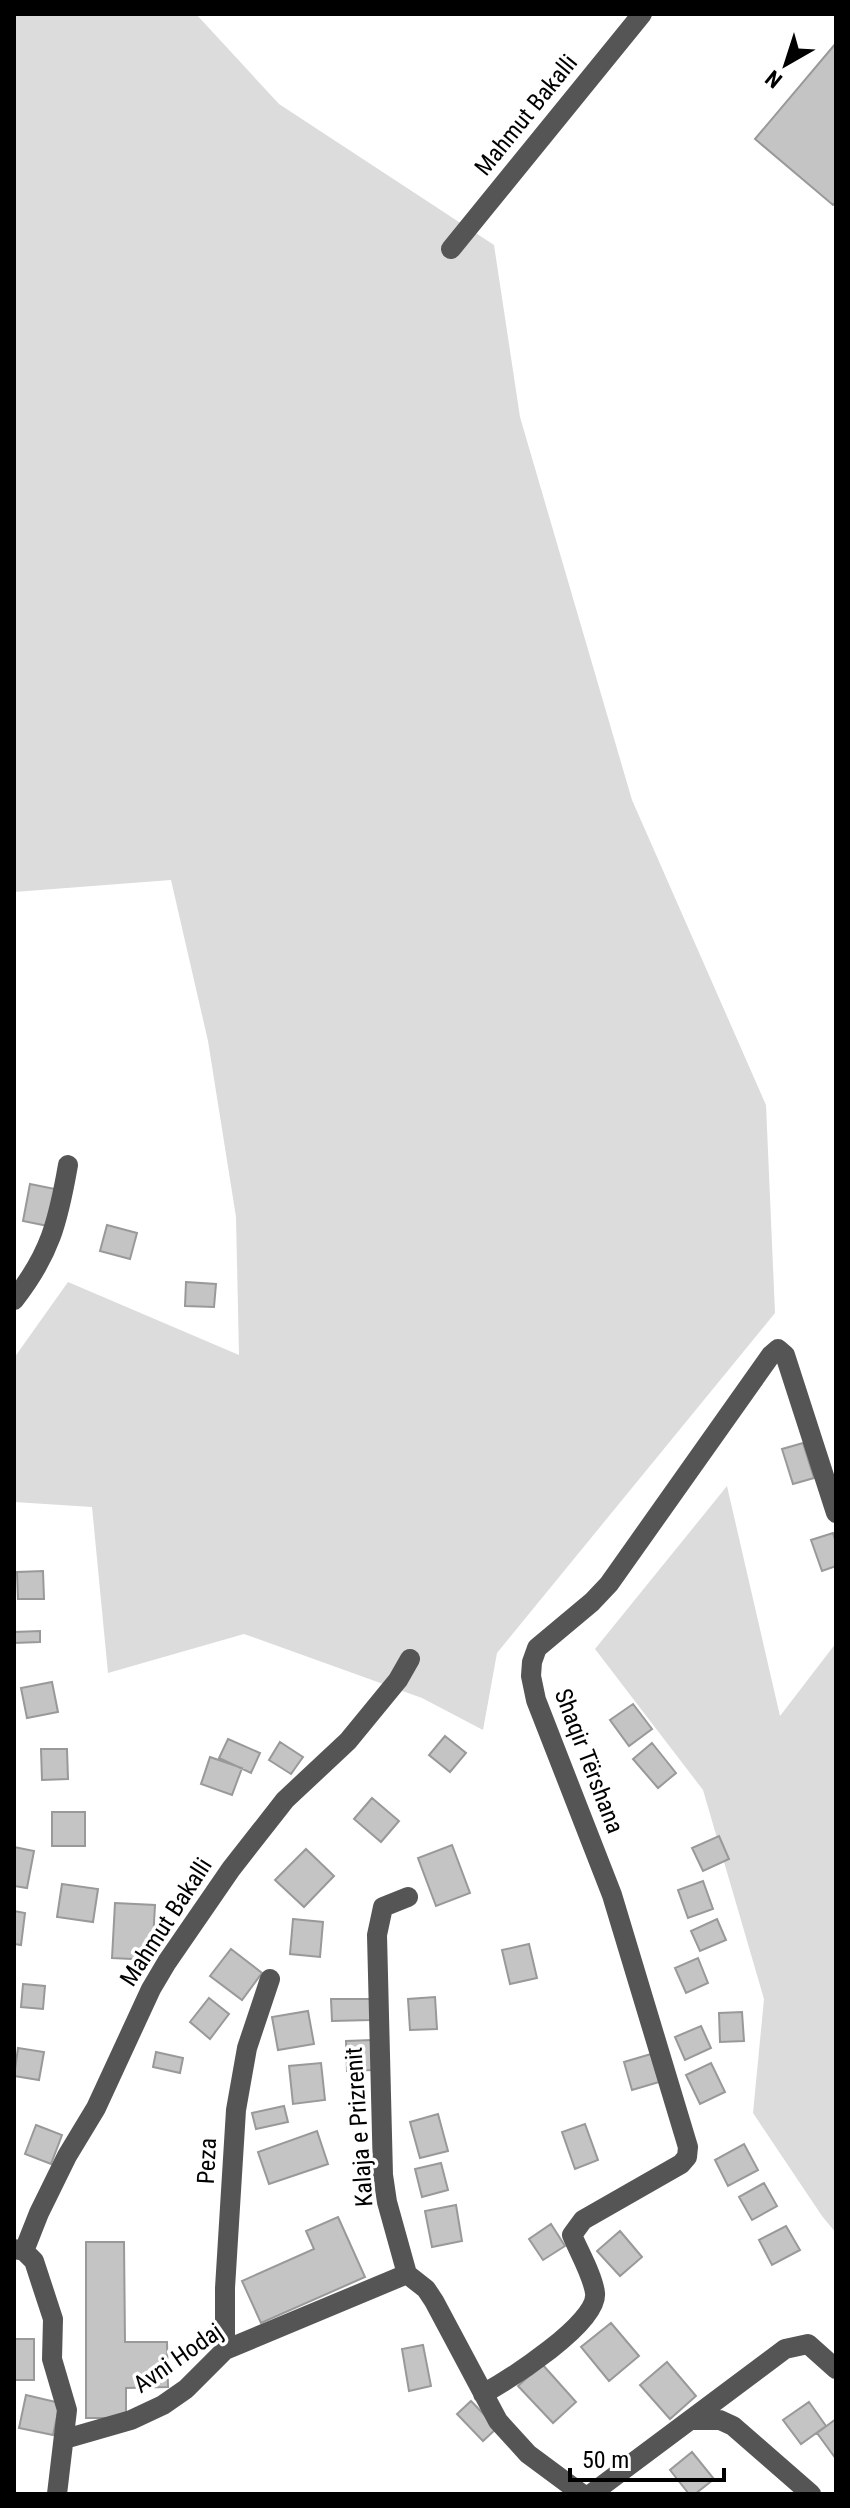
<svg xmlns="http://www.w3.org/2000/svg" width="850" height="2508" font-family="'Roboto Condensed',sans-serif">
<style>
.green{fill:#dcdcdc}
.building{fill:#c4c4c4;stroke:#999;stroke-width:2}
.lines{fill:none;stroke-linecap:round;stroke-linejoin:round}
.minor{stroke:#555;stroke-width:20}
.labels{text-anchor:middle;stroke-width:7;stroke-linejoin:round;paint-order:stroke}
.street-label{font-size:24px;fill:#000;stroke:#fff}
</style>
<rect width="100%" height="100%" fill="#fff"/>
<path class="green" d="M 14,14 L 196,14 L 279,104 L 494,245 L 520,417 L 632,800 L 766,1105 L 775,1313 L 497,1653 L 483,1730 L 422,1698 L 244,1634 L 108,1673 L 92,1507 L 14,1502 L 14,1358 L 68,1282 L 239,1355 L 236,1217 L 208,1041 L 171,880 L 14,892 Z
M 727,1486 L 780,1716 L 836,1643 L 836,2233 L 822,2216 L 753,2113 L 764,1999 L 703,1790 L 595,1649 Z"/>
<path class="building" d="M 836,43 L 836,202 L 833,205 L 755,139 Z
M 30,1184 L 55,1189 L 48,1226 L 23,1221 Z
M 107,1225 L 137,1233 L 130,1259 L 100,1251 Z
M 186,1282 L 216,1284 L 214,1307 L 185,1306 Z
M 803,1443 L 814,1478 L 793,1484 L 782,1449 Z
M 833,1533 L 836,1543 L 836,1566 L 822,1571 L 811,1540 Z
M 43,1571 L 44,1599 L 18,1599 L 17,1572 Z
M 40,1631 L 40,1642 L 14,1643 L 14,1632 Z
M 52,1682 L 58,1712 L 27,1718 L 21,1688 Z
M 633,1704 L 652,1729 L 629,1746 L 610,1720 Z
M 445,1736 L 466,1753 L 450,1772 L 429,1755 Z
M 228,1739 L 260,1753 L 251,1773 L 219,1758 Z
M 280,1742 L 303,1757 L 291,1774 L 269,1760 Z
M 652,1743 L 676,1773 L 658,1788 L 633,1759 Z
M 41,1749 L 67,1749 L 68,1779 L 42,1780 Z
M 210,1757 L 242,1768 L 232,1795 L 201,1784 Z
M 372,1798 L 399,1821 L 381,1842 L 354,1819 Z
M 52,1812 L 85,1812 L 85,1846 L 52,1846 Z
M 719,1836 L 729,1859 L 703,1871 L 692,1848 Z
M 452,1845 L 470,1893 L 436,1906 L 418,1858 Z
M 14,1847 L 34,1851 L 27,1888 L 14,1886 Z
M 306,1849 L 334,1876 L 304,1907 L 275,1880 Z
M 703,1881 L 713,1909 L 688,1918 L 678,1890 Z
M 62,1884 L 98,1889 L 93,1922 L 57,1917 Z
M 115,1903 L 155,1905 L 152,1960 L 112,1958 Z
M 14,1911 L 25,1913 L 21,1945 L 14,1944 Z
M 293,1919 L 323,1922 L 320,1957 L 290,1954 Z
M 717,1919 L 726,1940 L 700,1951 L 691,1931 Z
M 529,1944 L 537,1978 L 510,1984 L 502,1950 Z
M 231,1949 L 262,1973 L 242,2000 L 210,1976 Z
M 698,1958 L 708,1983 L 686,1993 L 675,1968 Z
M 23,1984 L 45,1986 L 43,2009 L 21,2007 Z
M 435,1997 L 437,2029 L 410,2030 L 408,1999 Z
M 209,1998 L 229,2014 L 210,2039 L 190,2022 Z
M 331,1999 L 370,1999 L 371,2020 L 332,2021 Z
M 308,2011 L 314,2044 L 278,2050 L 272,2017 Z
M 742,2012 L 744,2041 L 720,2042 L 719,2013 Z
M 701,2026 L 711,2048 L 685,2060 L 675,2037 Z
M 371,2040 L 372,2070 L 347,2071 L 346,2041 Z
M 18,2048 L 44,2052 L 39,2080 L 14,2076 Z
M 156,2052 L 183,2058 L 180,2073 L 153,2067 Z
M 651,2054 L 659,2082 L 632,2090 L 624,2062 Z
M 321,2063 L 325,2100 L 293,2104 L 289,2066 Z
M 711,2063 L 725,2092 L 700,2104 L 686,2075 Z
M 284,2106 L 288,2122 L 256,2129 L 252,2113 Z
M 438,2114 L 448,2151 L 420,2158 L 410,2122 Z
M 585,2124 L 598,2160 L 575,2169 L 562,2132 Z
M 36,2125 L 62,2135 L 51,2164 L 25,2154 Z
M 317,2131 L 328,2164 L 269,2184 L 258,2152 Z
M 744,2144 L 758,2170 L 728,2186 L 715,2160 Z
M 441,2163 L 448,2190 L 422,2197 L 415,2169 Z
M 764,2183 L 777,2206 L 752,2220 L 739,2197 Z
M 456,2205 L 462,2241 L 432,2247 L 425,2211 Z
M 338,2217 L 365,2277 L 261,2323 L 242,2281 L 314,2249 L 306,2231 Z
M 551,2224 L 565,2246 L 543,2260 L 529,2239 Z
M 786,2226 L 800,2250 L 772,2265 L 759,2240 Z
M 620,2231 L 642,2257 L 620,2276 L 597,2251 Z
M 86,2242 L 124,2242 L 125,2342 L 167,2342 L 168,2387 L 126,2388 L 126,2418 L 86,2418 Z
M 611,2323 L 639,2356 L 609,2381 L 581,2347 Z
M 14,2339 L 34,2339 L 34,2380 L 14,2380 Z
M 423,2345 L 431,2386 L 409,2391 L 402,2349 Z
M 667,2362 L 696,2396 L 670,2419 L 640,2385 Z
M 542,2364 L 576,2402 L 553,2423 L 518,2386 Z
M 26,2395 L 60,2403 L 53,2435 L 19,2428 Z
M 471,2401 L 497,2428 L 483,2441 L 457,2414 Z
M 809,2402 L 826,2426 L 801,2444 L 783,2420 Z
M 836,2419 L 836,2459 L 817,2433 Z
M 692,2452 L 714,2479 L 695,2494 L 689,2494 L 670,2470 Z"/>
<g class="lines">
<path class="minor" d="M 451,249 L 642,14
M 14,1300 C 50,1254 58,1222 68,1165
M 408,1897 L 383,1907 L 377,1935 L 383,2175 L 387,2202 L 407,2274 L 426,2289 L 434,2301 L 498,2421 L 528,2454 L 582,2494
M 14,2249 L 24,2251 L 34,2261 L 53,2319 L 52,2359 L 67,2410 L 57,2494
M 24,2251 L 39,2213 L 67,2156 L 96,2108 L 151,1989 L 167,1962 L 231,1869 L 285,1800 L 348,1741 L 398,1680 L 410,1659
M 225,2350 L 225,2288 L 236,2110 L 247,2048 L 270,1979
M 483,2394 C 508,2380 599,2323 595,2293 C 593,2276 579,2252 572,2235 L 583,2220 L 681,2164 L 687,2157 L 688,2147 L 612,1895 L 536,1700 L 531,1676 L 532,1662 L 537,1648 L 592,1602 L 609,1584 L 771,1355 L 778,1349 L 785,1355 L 836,1513
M 690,2420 L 720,2420 L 733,2426 L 811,2494
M 65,2439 L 131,2420 L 163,2405 L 186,2389 L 225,2350 L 407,2274
M 591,2494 L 785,2349 L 808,2344 L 836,2369"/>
</g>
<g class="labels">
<g class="street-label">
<text transform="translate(526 115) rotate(-51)" y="8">Mahmut Bakalli</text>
<text transform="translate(589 1761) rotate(69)" y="8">Shaqir Tërshana</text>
<text transform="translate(166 1922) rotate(-57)" y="8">Mahmut Bakalli</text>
<text transform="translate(359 2127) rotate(-94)" y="8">Kalaja e Prizrenit</text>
<text transform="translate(207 2161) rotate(-87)" y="8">Peza</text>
<text transform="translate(178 2358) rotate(-35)" y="8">Avni Hodaj</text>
</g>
</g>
<rect width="850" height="2508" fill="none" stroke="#000000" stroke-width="32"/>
<g transform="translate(786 64) rotate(219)" stroke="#ffffff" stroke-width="6" paint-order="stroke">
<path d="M0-6L14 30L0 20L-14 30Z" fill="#000000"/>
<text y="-12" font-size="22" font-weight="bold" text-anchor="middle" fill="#000000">N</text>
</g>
<path d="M570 2468v12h154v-12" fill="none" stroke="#000000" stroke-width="4"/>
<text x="582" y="2468" font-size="24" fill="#000000" stroke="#ffffff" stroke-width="6" paint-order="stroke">50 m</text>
</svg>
